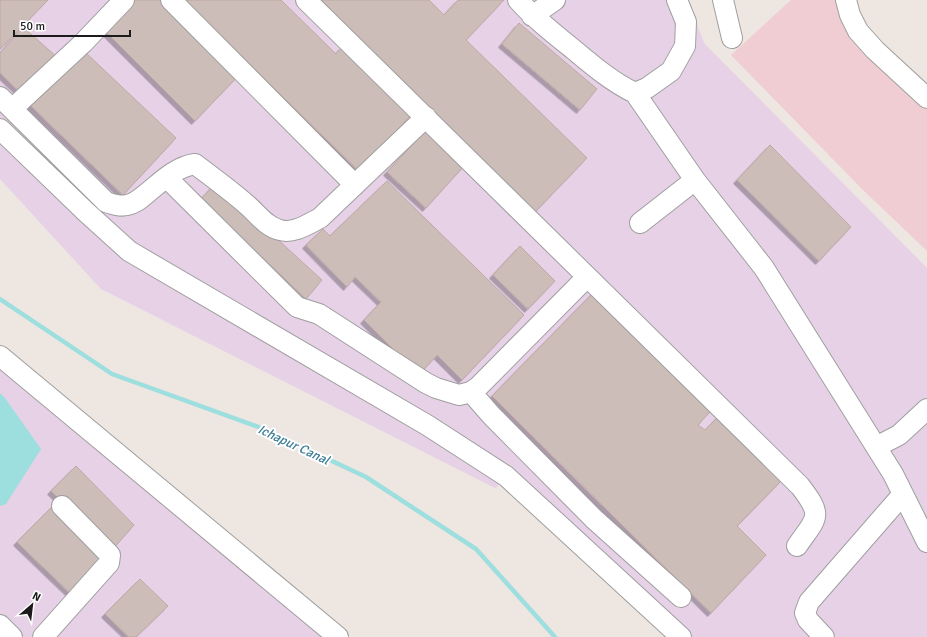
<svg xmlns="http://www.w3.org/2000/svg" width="927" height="637" font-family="Signika,sans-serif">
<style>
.commercial{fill:#f0cdd3}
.industrial{fill:#e6d1e7}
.water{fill:#9ddede}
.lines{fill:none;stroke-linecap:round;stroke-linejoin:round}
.stream{stroke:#9ddede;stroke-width:4.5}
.building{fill:#cdbdb9;stroke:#c0a8a2;filter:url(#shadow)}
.minor-casing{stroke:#9f9f9f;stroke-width:22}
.minor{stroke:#fff;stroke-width:20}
.labels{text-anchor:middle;stroke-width:4;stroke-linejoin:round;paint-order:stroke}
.water-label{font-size:13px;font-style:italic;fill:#3c7e97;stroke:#fff}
</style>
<defs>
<filter id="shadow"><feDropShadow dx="-3.5" dy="3.5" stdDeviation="0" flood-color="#0004"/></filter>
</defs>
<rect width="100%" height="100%" fill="#eee6e0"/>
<path class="commercial" d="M 791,0 L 838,0 L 927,104 L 927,251 L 862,189 L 731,55 Z"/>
<path class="industrial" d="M 0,0 L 688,0 L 704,43 L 927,268 L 927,637 L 686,637 L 512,475 L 495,488 L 101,289 L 0,179 Z
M 0,359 L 336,637 L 0,637 Z"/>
<path class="water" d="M 0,393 L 5,398 L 41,449 L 6,504 L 0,506 Z"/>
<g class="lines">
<path class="stream" d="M 0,299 L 112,374 L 264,429 L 366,477 L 476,549 L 555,637"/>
</g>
<path class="building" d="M 0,0 L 48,0 L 0,49 Z
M 134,0 L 161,0 L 239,75 L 195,121 L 105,31 Z
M 183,0 L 281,0 L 336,54 L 343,46 L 412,114 L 359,171 Z
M 317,0 L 429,0 L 444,15 L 458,0 L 504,0 L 466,40 L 587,158 L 535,212 Z
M 519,23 L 597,89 L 580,110 L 502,44 Z
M 23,27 L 58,58 L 23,95 L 0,73 L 0,53 Z
M 84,51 L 176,138 L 123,195 L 30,105 Z
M 426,130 L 464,166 L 426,208 L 387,172 Z
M 770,145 L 851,227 L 819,261 L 737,180 Z
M 387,181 L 524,315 L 462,380 L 437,355 L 419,375 L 364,320 L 381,302 L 355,277 L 347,287 L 306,245 L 323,229 L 330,236 Z
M 216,183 L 322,280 L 306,299 L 201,199 Z
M 520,246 L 555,281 L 528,309 L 493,275 Z
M 594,292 L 714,407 L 698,425 L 705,430 L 721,414 L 785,477 L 737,526 L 766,555 L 711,613 L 492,396 Z
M 76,466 L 134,525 L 112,550 L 51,491 Z
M 55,504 L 107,554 L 71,594 L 17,542 Z
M 140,579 L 168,606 L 136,637 L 129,637 L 105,614 Z"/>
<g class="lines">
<g class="minor-casing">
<path id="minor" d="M 171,0 L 355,185
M 306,0 L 800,486 C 824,517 817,517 797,546
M 518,0 C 534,18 553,33 573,49 C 592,65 612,82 635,93 L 647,88 L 671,71 L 685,46 L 686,22 L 677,0
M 723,0 L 732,38
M 846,0 L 850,15 L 858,31 L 875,50 L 927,98
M 532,16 L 555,0
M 635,93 L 695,180 L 764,268 L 893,474 L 927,542
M 0,97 L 106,202 C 112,204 120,207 127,205 C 134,204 140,199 146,194 C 161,182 175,167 195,164 C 212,177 230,190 246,204 C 257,213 266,227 280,230 C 294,234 308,224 320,218 L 426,117
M 12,109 L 83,43 L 124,0
M 0,129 L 86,212 L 129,251 L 427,425 L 506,476 L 681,637
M 167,178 L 297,307 L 319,314 L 426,383 L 436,388 L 459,395 L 471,392 L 478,387 L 587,277
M 640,223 L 695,180
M 0,356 L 338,637
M 471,392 L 491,415 L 594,519 L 681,597
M 876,447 L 899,435 L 927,409
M 0,625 L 12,637
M 43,637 L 109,563 L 110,555 L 62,506
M 824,637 L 808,620 L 805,613 L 809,602 L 903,494"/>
</g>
<use href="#minor" class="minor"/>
</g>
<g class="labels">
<g class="water-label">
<text transform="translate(294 444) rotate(25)" y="5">Ichapur Canal</text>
</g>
</g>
<g transform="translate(32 605) rotate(28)" stroke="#ffffff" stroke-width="3" paint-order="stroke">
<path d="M0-3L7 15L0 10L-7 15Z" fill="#1b1b1b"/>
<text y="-6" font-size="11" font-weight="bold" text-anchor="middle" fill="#1b1b1b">N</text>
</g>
<path d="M14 30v6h116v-6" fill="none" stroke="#1b1b1b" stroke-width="2"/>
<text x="20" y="30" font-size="12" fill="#1b1b1b" stroke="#ffffff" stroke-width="3" paint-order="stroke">50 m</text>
</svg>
